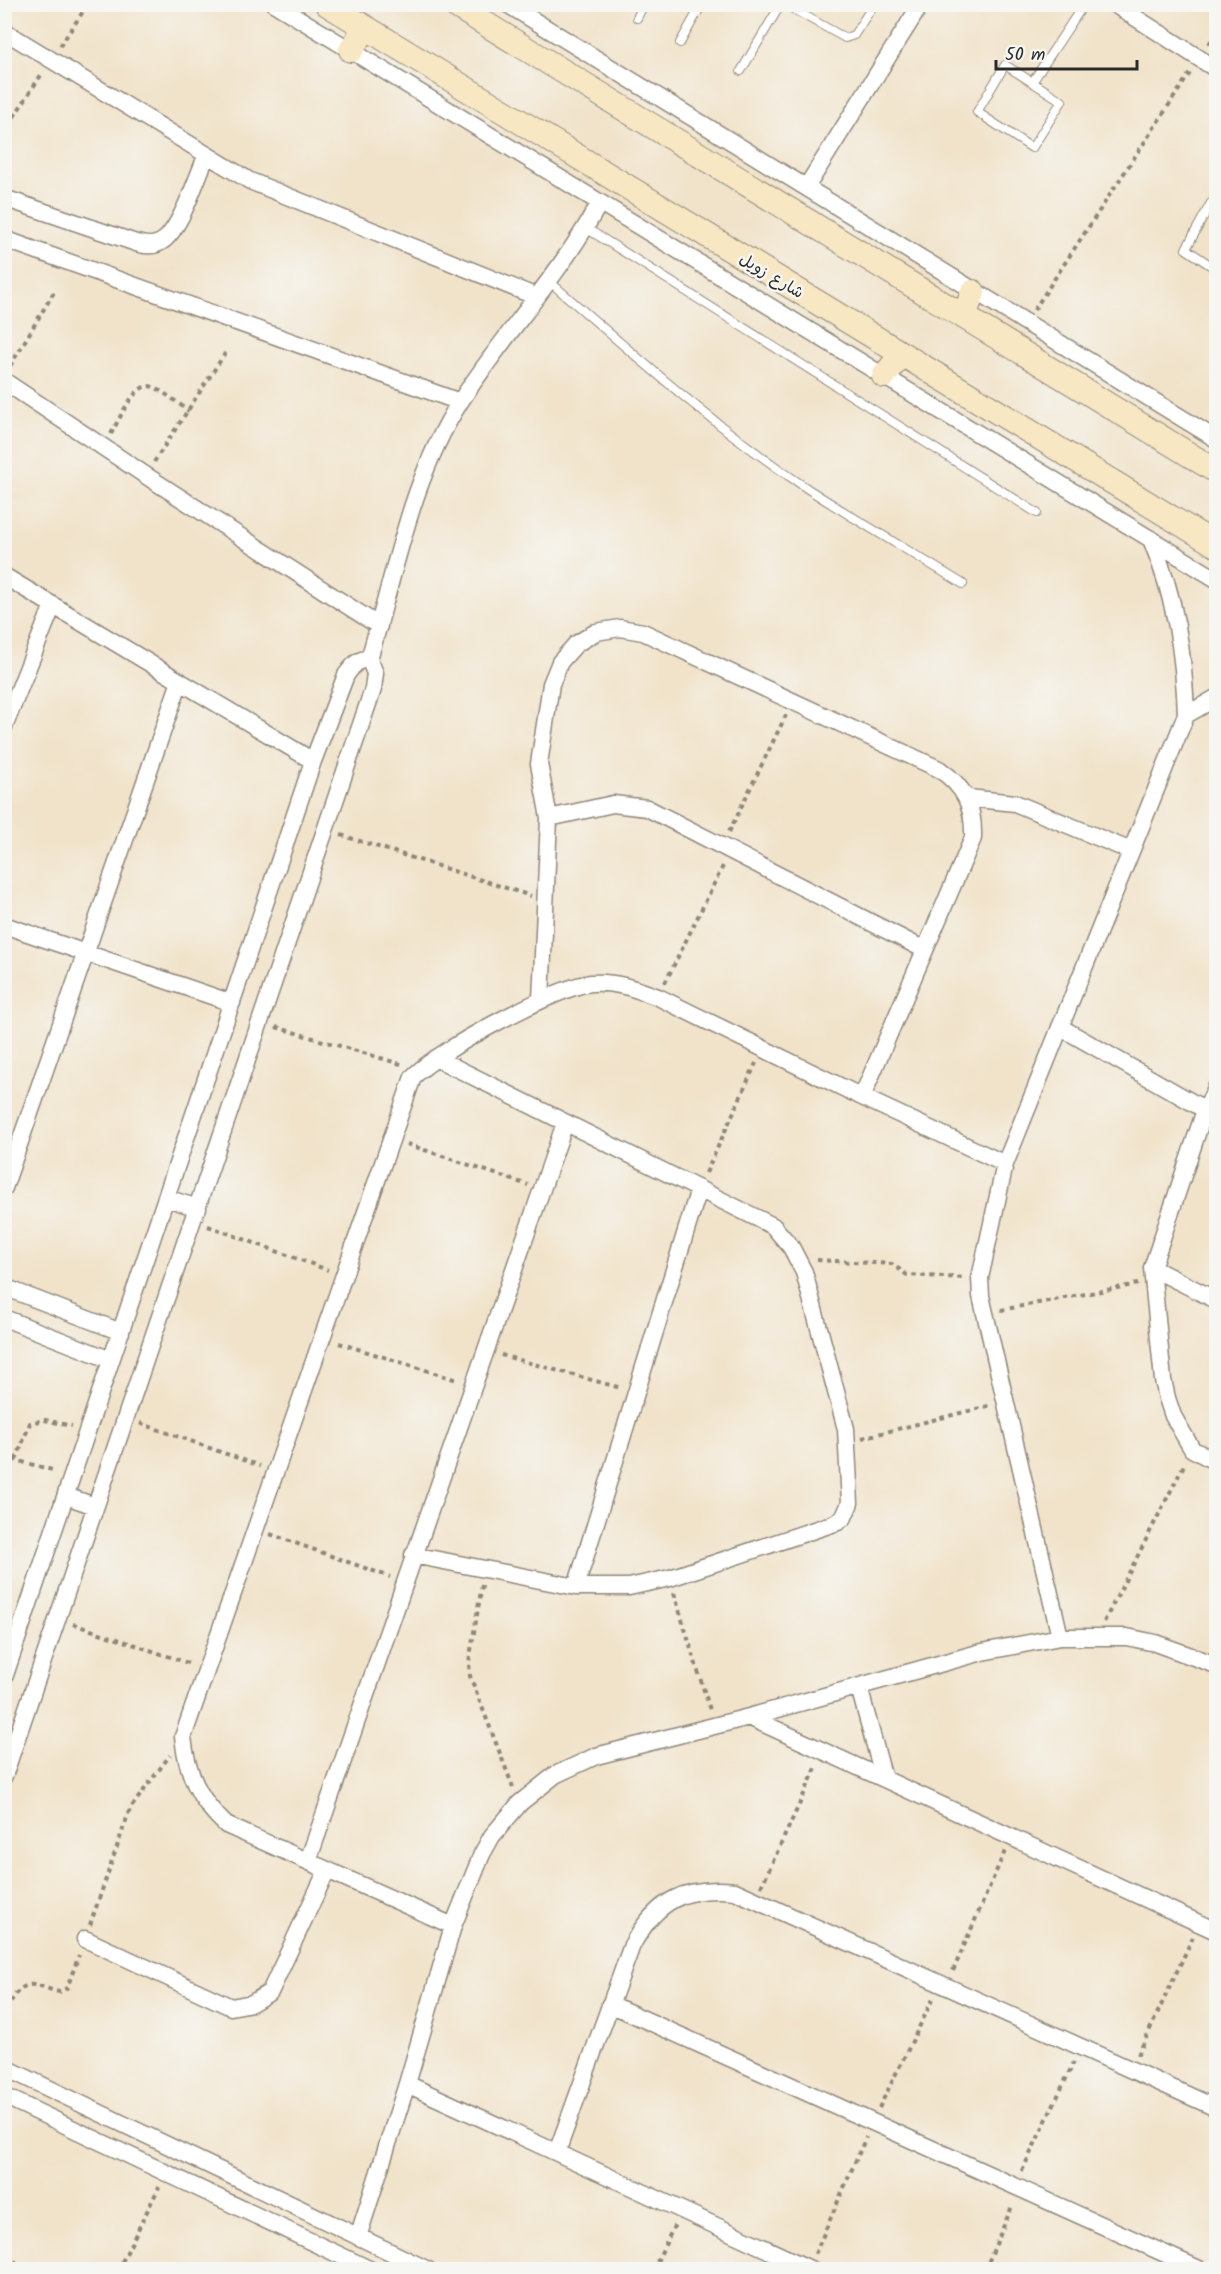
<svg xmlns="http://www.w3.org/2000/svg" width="1221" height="2274" font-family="Kalam,'Playpen Sans Arabic',sans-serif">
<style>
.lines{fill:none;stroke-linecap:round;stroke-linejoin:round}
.service-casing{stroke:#8e877a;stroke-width:10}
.minor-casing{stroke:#8e877a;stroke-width:19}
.secondary-casing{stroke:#8e877a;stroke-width:26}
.path{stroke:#8e877a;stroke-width:4;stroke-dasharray:4.5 4.5;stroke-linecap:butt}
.service{stroke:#fff;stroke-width:8}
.minor{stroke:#fff;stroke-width:16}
.secondary{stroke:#f8e7c3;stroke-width:24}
.labels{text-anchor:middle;stroke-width:5;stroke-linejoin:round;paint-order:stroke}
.street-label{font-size:16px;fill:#2b2b2b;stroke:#f6f6f2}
</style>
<rect width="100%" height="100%" fill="#f6f6f2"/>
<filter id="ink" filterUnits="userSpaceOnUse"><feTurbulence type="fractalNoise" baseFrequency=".0167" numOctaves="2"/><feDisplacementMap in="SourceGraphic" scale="12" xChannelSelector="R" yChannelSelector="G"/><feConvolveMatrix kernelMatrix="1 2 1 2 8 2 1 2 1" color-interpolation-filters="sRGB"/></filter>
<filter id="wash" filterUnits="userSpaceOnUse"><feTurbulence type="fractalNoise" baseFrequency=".008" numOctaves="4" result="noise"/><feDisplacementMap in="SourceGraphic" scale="24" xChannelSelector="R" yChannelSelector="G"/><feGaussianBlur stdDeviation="1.35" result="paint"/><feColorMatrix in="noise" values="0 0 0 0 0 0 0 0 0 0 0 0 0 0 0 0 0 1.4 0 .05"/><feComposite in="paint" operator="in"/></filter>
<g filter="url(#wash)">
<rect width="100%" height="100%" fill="#f1e3ca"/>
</g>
<g filter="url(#ink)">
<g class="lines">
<g class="service-casing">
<path id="service" d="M 784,4 L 845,38 L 854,35 L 874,4
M 637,18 L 644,4
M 680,43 L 702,4
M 1005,65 L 1062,101 L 1032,148 L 977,112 Z
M 741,71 L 781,4
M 1033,81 L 1084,4
M 1216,203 L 1211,203 L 1186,249 L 1216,269
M 586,228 L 1037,513
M 549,281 C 633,354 715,427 808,489 C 859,522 911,552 963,584"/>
</g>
<g class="minor-casing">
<path id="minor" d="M 275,4 L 1216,579
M 507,4 L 1216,439
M 1114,4 L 1216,69
M 4,31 L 250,181 L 537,297
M 807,186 L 921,4
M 4,198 L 136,243 C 143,245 151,247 159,243 C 179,235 197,177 206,157
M 4,239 L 460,402
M 4,381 L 145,475 L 379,626
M 4,576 L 313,761
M 369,659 C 395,573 411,479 460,402 C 504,334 560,275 599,204
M 1186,715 L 1216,698
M 4,727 L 53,605
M 968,798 L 1015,803 L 1131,851
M 549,818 L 613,804 L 647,808 L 925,950
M 4,925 L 232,1003
M 541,1000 L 549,818 L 539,764 L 551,684 L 560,662 L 576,644 L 596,632 L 620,628 L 643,632 L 939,769 C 965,787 974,806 973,838 L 862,1097
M 1060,1027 L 1216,1116
M 1216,1088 L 1205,1110 L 1152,1268 L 1163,1380 L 1167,1398 L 1173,1416 L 1192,1449 L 1216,1462
M 4,1188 L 180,681
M 166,1198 L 198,1208
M 1152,1268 L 1216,1300
M 4,1287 L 121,1332
M 4,1318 L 111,1360
M 66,1496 L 95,1506
M 413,1555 L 576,1587 L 629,1587 L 670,1578 L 838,1522 L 844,1517 L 850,1503 L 846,1429 L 804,1272 L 791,1247 L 773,1226 L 436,1058
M 576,1587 L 699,1189
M 1060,1637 L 981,1296 L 980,1278 L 1005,1164 L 1186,715 C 1184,653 1175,597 1151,539
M 4,1678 L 313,761 L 346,675 C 352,667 358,658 369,659
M 859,1687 L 884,1779
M 749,1717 L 1216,1931
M 4,1776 L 373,689 L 375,673 L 369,659
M 308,1861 L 565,1123
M 453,1926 L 226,1825 C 199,1800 187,1774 183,1737 L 413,1077 C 435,1052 558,986 591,983 C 615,981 636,989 658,997 L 862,1097 L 1005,1164
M 85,1939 L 231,2007 L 252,2003 L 270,1992 L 327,1870
M 610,2004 L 1201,2270
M 4,2067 L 428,2270
M 407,2084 L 812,2270
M 4,2096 L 371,2270
M 557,2152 L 632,1945 C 657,1900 684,1886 735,1891 L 1216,2108
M 358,2237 L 407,2084 L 453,1926 L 482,1854 L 492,1836 L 520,1803 L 555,1775 L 596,1756 L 749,1717 L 982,1652 L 1060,1637 L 1127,1637 L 1155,1643 L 1216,1665"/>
</g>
<g class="secondary-casing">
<path id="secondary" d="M 327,4 L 1216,545
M 453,4 L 1216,471
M 351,50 L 365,28
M 964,317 L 973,292
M 884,376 L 902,354"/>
</g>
<path class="path" d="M 1209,44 L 1216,33
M 60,46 L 88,4
M 4,132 L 43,72
M 1034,310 L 1190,73
M 10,366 L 54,292
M 111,434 C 118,422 136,379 153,387 C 165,392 177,403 189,411
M 154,462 L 226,352
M 729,832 L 786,715
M 341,835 L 531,896
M 665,983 L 723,866
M 276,1027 L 404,1065
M 407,1144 L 528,1185
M 706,1173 L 756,1063
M 208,1226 L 328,1270
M 817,1260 L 892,1264 L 907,1275 L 965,1278
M 1001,1310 L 1138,1284
M 339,1343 L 457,1380
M 501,1355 L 621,1388
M 140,1423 L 260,1466
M 862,1438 L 992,1405
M 4,1457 L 56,1471
M 16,1460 L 30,1423 L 45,1420 L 72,1426
M 270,1534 L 390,1577
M 482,1585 L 469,1662 L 470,1676 L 513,1787
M 674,1593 L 710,1710
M 1104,1622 L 1185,1463
M 73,1624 L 191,1664
M 761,1887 L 817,1766
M 90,1925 L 130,1809 L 170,1755
M 953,1971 L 1005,1851
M 4,2019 C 10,2005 15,1983 35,1985 C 44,1986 51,1991 60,1992 L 67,1988 L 79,1955
M 1138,2055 L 1193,1937
M 879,2108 L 933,1999
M 1022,2171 L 1074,2062
M 4,2246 L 21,2270
M 815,2254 L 866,2137
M 118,2270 L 159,2187
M 653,2270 L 675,2224
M 985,2270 L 1013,2204"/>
<use href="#service" class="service"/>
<use href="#minor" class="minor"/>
<use href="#secondary" class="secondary"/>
</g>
</g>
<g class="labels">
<g class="street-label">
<text transform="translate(772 275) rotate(31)" y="6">شارع زويل</text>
</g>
</g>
<rect width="1221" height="2274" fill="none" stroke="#f6f6f2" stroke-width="24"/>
<path d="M996 60v9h141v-9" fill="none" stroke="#2b2b2b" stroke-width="3"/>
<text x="1005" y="60" font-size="18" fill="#2b2b2b" stroke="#f6f6f2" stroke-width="4.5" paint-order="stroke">50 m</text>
</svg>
